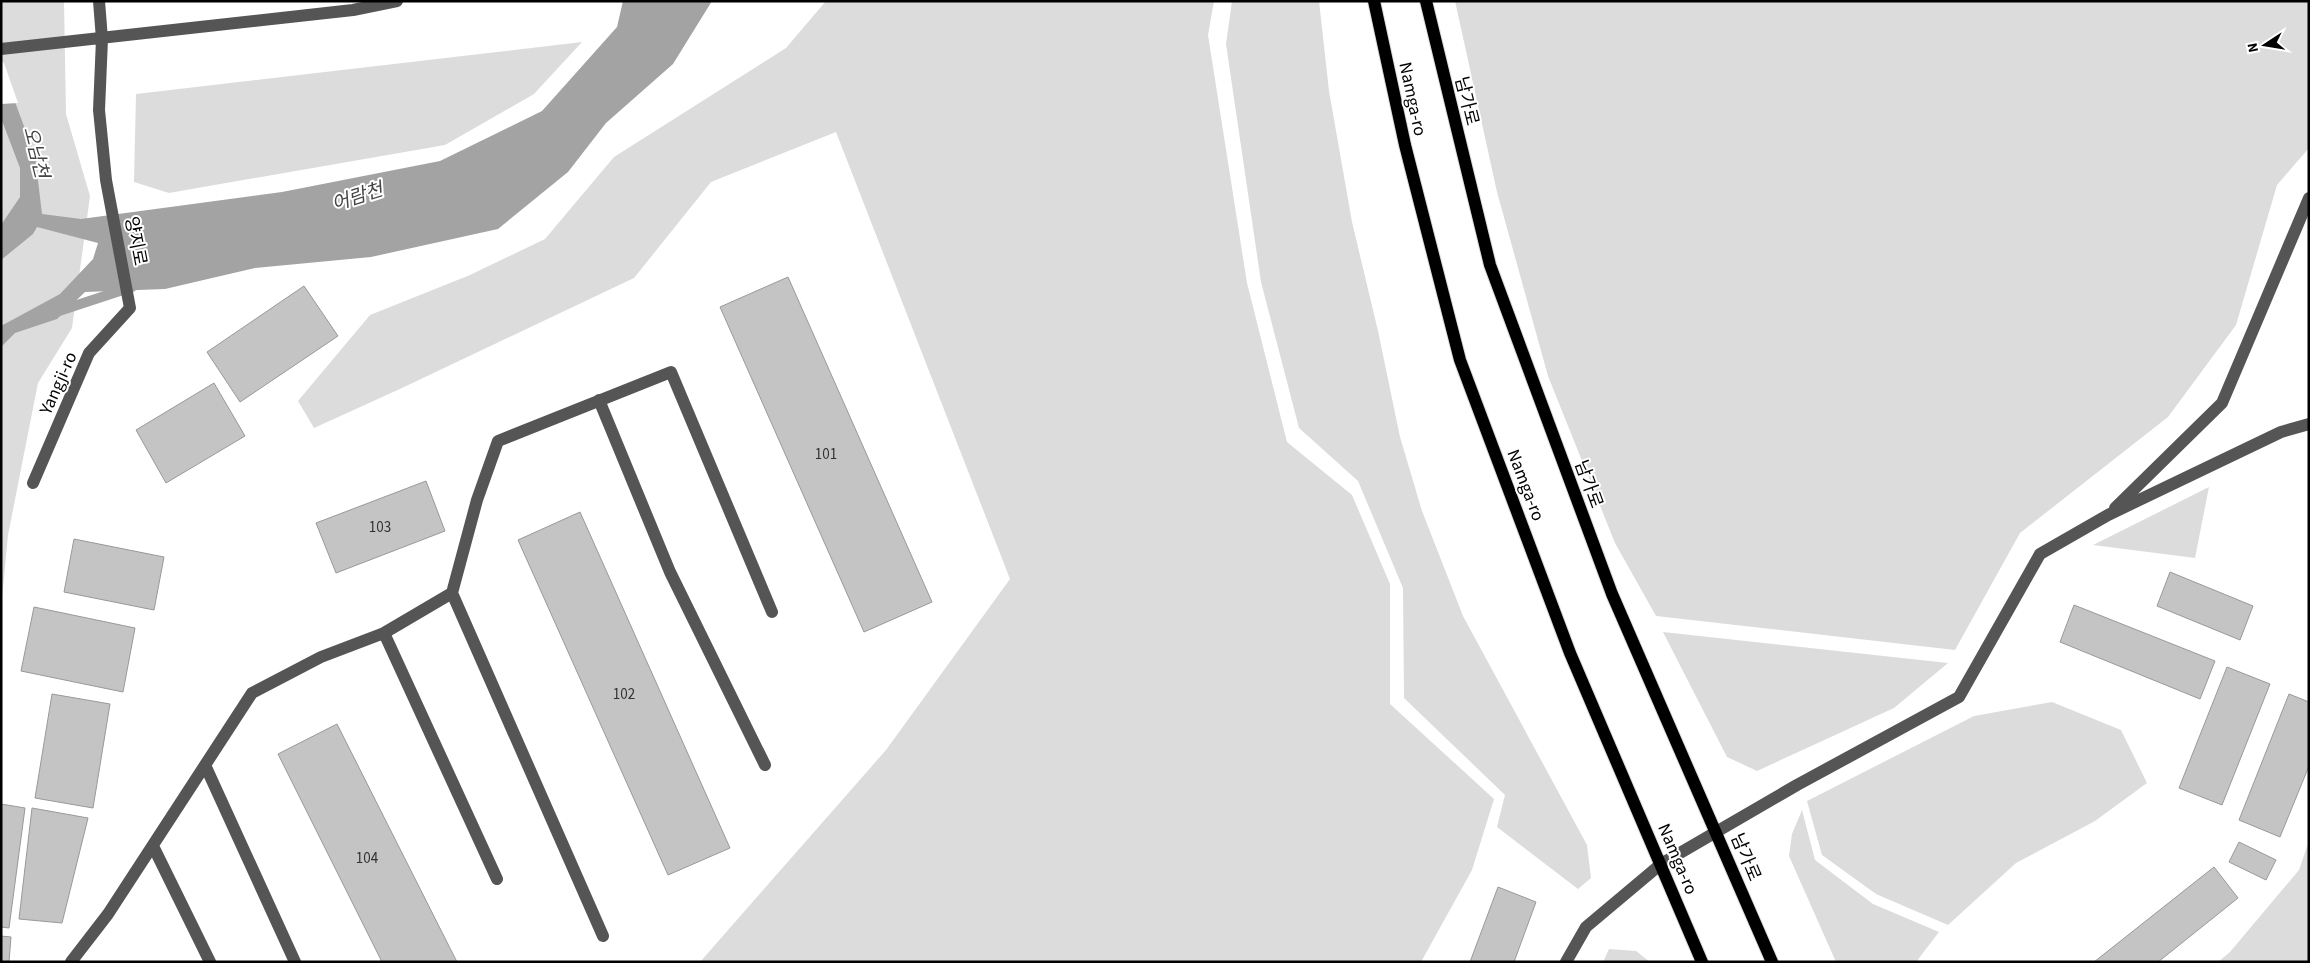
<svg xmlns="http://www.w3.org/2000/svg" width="2310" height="963" font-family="'Source Sans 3','Noto Sans KR',sans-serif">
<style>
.green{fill:#dcdcdc}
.water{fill:#a3a3a3}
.pier{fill:#fff}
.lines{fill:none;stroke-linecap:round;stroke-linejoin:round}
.stream{stroke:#a3a3a3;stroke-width:10}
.building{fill:#c4c4c4;stroke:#999}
.major-casing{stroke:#dbdbdb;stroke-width:14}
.minor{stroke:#555;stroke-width:12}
.major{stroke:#000;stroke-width:12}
.labels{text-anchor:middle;stroke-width:4;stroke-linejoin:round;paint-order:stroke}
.number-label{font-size:15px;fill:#313131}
.street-label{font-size:18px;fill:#000;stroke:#fff}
.water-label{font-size:19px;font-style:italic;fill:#444;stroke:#fff}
</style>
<rect width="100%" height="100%" fill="#fff"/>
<path class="green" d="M 1,1 L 64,1 L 66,114 L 90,196 L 72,328 L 38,383 L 8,535 L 1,608 Z
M 826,1 L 1214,1 L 1208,35 L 1247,283 L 1287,442 L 1352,495 L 1390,584 L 1390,704 L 1494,799 L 1472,870 L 1421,962 L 700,962 L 886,750 L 1010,579 L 836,132 L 711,182 L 634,278 L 402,388 L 314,428 L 298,401 L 370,315 L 470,275 L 545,239 L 614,157 L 786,48 Z
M 1232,1 L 1319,1 L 1329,91 L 1352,222 L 1378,331 L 1400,437 L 1422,511 L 1463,616 L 1587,845 L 1591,878 L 1578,889 L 1497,827 L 1505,795 L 1404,698 L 1403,588 L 1358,481 L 1299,428 L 1261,282 L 1226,44 Z
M 1455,1 L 2309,1 L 2309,148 L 2277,185 L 2236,325 L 2168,417 L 2020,533 L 1955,650 L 1656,616 L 1615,543 L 1548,376 L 1497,192 Z
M 582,42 L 534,94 L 445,145 L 169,193 L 134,182 L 136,94 Z
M 2209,487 L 2195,558 L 2093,545 Z
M 1663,632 L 1948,663 L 1894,708 L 1757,771 L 1727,757 Z
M 2052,702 L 2121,730 L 2147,783 L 2095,821 L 2016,863 L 1948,925 L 1876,894 L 1822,855 L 1807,801 L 1974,716 Z
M 1802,810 L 1815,860 L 1873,904 L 1939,932 L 1916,962 L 1836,962 L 1789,856 L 1792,834 Z
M 2309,841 L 2309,962 L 2218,962 L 2230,952 L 2299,870 Z
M 1609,949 L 1636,951 L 1650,962 L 1603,962 Z"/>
<path class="water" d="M 623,1 L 712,1 L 673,64 L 606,123 L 568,172 L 498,229 L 371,257 L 255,268 L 165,289 L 85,292 L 57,319 L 15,333 L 1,347 L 1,326 L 60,294 L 93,259 L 98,243 L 37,227 L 33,234 L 1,260 L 1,225 L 20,197 L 20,168 L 1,118 L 1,64 L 35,156 L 42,214 L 81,219 L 282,192 L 440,161 L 542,111 L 617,27 Z"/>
<path class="pier" d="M 1,61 L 4,63 L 18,103 L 1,104 Z"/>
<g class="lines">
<path class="stream" d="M 56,312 L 132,287"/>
</g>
<path class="building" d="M 788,277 L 932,602 L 864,632 L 720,307 Z
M 304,286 L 338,336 L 240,402 L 207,352 Z
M 214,383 L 245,436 L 166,483 L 136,430 Z
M 426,481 L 445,531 L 336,573 L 316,523 Z
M 580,512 L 730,848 L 668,875 L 518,540 Z
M 74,539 L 164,557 L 154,610 L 64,592 Z
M 2170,572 L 2253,606 L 2240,640 L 2157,606 Z
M 2074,605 L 2215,661 L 2200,699 L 2060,642 Z
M 34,607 L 135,628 L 123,692 L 21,671 Z
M 2227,667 L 2270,684 L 2222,805 L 2179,788 Z
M 52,694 L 110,704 L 93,808 L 35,798 Z
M 2289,694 L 2309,702 L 2309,766 L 2280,837 L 2239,820 Z
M 337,724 L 457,962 L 382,962 L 278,754 Z
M 1,804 L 25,808 L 9,928 L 1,927 Z
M 32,808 L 88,818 L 62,923 L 19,919 Z
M 2239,842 L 2276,860 L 2266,880 L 2229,862 Z
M 2214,867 L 2238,898 L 2158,962 L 2094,962 Z
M 1498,887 L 1536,902 L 1514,962 L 1470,962 Z
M 1,936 L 11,937 L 9,962 L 1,962 Z"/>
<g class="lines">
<g class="major-casing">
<path id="major" d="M 1374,1 L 1405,145 L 1460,360 L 1570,653 L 1702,962
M 1426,1 L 1490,265 L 1612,594 L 1772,962"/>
</g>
<path class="minor" d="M 1,49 L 353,10 L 397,1
M 599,400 L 670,572 L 765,765
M 33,483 L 89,353 L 130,308 L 106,180 L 99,110 L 102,39 L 99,1
M 2115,508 L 2222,403 L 2309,198
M 452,593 L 603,936
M 384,633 L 497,879
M 205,765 L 295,962
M 153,846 L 210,962
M 71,962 L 108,914 L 252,693 L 321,657 L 384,633 L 452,593 L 477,500 L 498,441 L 671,372 L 772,612
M 1566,962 L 1586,927 L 1661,864 L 1797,785 L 1959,697 L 2040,554 L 2108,515 L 2281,432 L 2309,424"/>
<use href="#major" class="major"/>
</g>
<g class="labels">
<g class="number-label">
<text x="826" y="459">101</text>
<text x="380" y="532">103</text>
<text x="624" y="699">102</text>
<text x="367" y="863">104</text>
</g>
<g class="street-label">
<text transform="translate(1413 99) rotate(78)" y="6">Namga-ro</text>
<text transform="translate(1467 101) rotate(76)" y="6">남가로</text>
<text transform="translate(136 241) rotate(79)" y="6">양지로</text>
<text transform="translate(58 383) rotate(-66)" y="6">Yangji-ro</text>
<text transform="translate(1589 484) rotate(70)" y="6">남가로</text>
<text transform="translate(1526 485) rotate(69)" y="6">Namga-ro</text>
<text transform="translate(1746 857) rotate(67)" y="6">남가로</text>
<text transform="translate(1678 859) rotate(67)" y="6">Namga-ro</text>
</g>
<g class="water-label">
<text transform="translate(37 152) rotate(76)" y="7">오남천</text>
<text transform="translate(357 196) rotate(-18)" y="7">어람천</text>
</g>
</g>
<rect width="2310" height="963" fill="none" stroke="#000000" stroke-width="5"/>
<g transform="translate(2265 45) rotate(258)" stroke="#ffffff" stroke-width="4" paint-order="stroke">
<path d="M0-4L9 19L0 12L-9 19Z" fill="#000000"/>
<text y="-8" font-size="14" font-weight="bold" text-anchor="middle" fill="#000000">N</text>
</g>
</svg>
